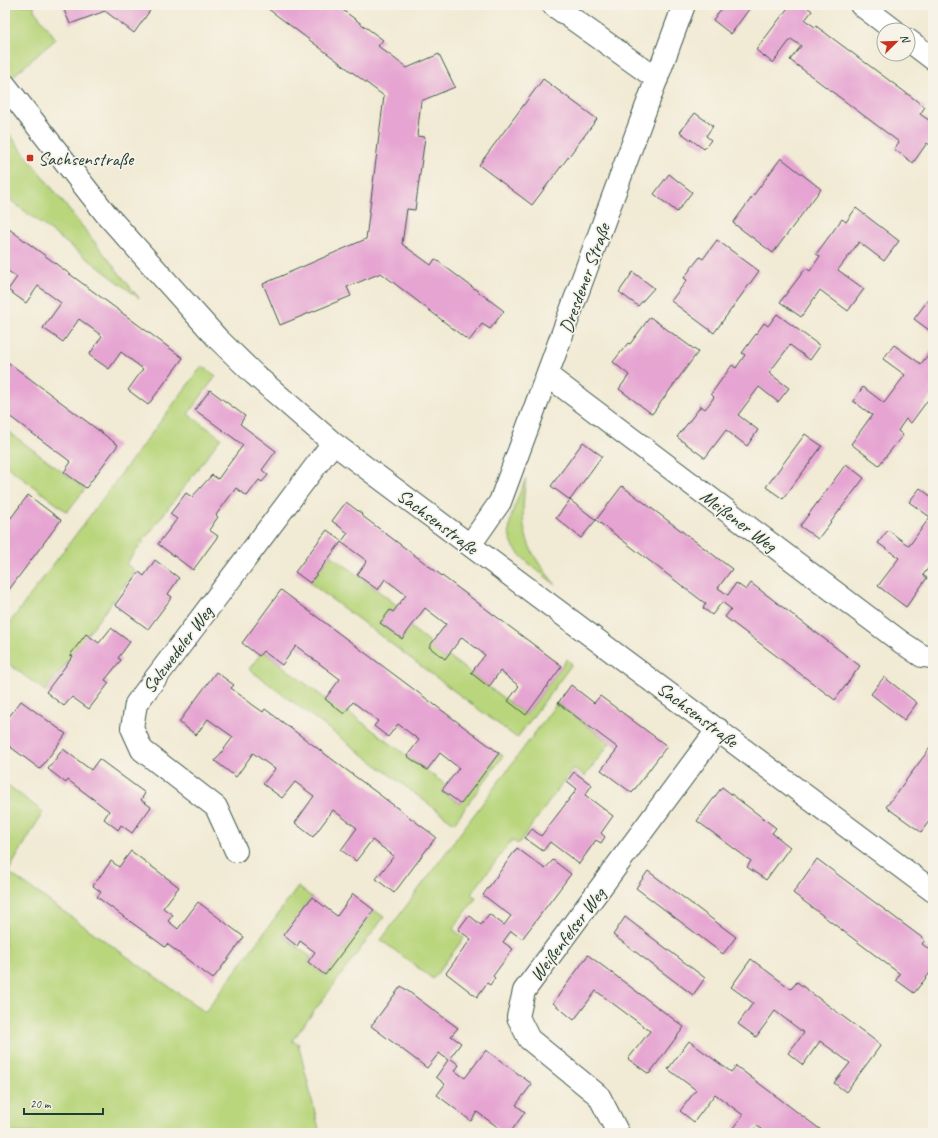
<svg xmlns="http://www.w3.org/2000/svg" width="938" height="1138" font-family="Caveat,sans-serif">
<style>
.green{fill:#b9d67d;stroke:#6c8a58}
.building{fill:#e6a4d2}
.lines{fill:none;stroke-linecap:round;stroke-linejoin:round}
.minor-casing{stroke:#3e574c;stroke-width:24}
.minor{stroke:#fff;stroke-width:22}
.poi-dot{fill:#c8321e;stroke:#f7f3e8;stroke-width:1.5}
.labels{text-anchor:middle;stroke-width:3.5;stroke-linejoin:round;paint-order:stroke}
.poi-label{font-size:19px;fill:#1f3d34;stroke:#f7f3e8;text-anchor:start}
.street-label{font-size:19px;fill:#1f3d34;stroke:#f7f3e8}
</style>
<rect width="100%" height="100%" fill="#f7f3e8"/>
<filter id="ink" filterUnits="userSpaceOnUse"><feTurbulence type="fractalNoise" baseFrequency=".025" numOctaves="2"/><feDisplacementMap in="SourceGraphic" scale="8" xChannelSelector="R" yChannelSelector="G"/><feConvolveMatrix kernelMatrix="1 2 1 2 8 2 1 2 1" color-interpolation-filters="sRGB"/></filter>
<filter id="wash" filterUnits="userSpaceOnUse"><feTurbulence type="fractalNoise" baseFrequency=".012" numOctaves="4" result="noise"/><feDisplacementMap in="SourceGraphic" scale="16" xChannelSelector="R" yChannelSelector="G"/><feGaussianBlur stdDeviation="0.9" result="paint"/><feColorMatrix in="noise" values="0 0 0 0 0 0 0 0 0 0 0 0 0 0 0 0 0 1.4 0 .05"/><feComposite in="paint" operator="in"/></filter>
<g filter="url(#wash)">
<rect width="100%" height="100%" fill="#f1ead4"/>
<path class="green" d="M 5,5 L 34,5 L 34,10 L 56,39 L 5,83 Z
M 5,129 L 139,298 L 5,196 Z
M 202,366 L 216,376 L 188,414 L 221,438 L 126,564 L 135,571 L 45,691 L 5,661 L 5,629 Z
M 5,429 L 85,489 L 67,512 L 5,465 Z
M 526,478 C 519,527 523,547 556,585 C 502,543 499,542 526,478 Z
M 331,555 L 398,606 L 393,612 L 390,610 L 380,623 L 402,639 L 410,627 L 432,644 L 430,647 L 445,659 L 448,656 L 526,715 L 567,659 L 572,664 L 517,738 L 310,583 Z
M 263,651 L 344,713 L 347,711 L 446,785 L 442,791 L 460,804 L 499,753 L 503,756 L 454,823 L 249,669 Z
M 557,703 L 610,743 L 585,776 L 574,768 L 518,844 L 512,840 L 471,894 L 476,898 L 453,929 L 464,938 L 433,979 L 381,940 Z
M 5,783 L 43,812 L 8,872 L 205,1012 L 298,887 L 312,897 L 283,936 L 311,957 L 308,962 L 325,975 L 374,910 L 384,917 L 292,1041 L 298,1043 L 320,1133 L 5,1133 Z"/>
<g id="blocks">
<path class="building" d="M 62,5 L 154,5 L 134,33 L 105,11 L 70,24 Z
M 263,5 L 336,5 L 383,40 L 378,46 L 407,68 L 439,54 L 455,87 L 421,101 L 417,136 L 425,137 L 415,210 L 407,209 L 402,244 L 431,265 L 435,259 L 504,311 L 490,329 L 482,324 L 469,341 L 381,273 L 347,287 L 351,296 L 280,325 L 263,284 L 366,239 L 384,96 Z
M 724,5 L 752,5 L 731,34 L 713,20 Z
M 790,5 L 805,5 L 812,11 L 805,20 L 815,27 L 816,26 L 925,107 L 920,114 L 933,123 L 933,147 L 927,143 L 913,163 L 894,149 L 899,142 L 790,60 L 801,46 L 791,39 L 773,63 L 756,50 Z
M 543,79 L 597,119 L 532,205 L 479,165 Z
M 695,113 L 713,126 L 706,136 L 711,140 L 704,149 L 680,132 Z
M 781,158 L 821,189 L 773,253 L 733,223 Z
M 669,174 L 692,192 L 677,212 L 654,194 Z
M 856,208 L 899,241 L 884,261 L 859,242 L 838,270 L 864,289 L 848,311 L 820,290 L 801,317 L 780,302 L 806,268 L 810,271 L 820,256 L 816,254 L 842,219 L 846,222 Z
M 5,226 L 183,358 L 148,405 L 128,390 L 143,369 L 121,352 L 109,369 L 89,355 L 102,336 L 79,319 L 63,342 L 43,328 L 61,303 L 38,286 L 26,303 L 8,290 L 17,277 L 5,269 Z
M 717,240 L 759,271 L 714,333 L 671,301 L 687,280 L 684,278 L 692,267 L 700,257 L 703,259 Z
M 633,272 L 654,288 L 638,306 L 619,292 Z
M 931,296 L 933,298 L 933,333 L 914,319 Z
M 777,314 L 820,346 L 810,360 L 790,345 L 769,373 L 789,388 L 778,402 L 759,387 L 738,415 L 758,430 L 747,446 L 726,430 L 705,458 L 677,437 L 701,406 L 705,409 L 710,403 L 714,397 L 711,394 L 732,365 L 736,368 L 745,355 L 742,353 L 764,323 L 768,326 Z
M 650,317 L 698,352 L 652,414 L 619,389 L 629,375 L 613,362 L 628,343 L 630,344 Z
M 894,345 L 921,364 L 933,348 L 933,386 L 930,390 L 933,393 L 911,423 L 906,419 L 901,426 L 898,431 L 903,435 L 879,465 L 851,444 L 872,415 L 853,401 L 863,387 L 884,403 L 905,375 L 883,359 Z
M 5,360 L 118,445 L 86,488 L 64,472 L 71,462 L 5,413 Z
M 210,390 L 245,416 L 240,424 L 276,451 L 262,470 L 268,475 L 262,482 L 259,480 L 247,496 L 236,488 L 216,515 L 218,517 L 209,530 L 218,536 L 193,570 L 158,544 L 177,519 L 170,514 L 186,493 L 192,497 L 212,475 L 218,479 L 243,445 L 195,410 Z
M 805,434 L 822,446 L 783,499 L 766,487 Z
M 583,442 L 602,456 L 570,500 L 596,520 L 581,538 L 556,518 L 570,500 L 551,486 Z
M 846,464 L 864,478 L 818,539 L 800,526 Z
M 622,486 L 732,569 L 718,588 L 728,595 L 736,583 L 746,590 L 751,583 L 860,666 L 835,700 L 725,617 L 731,609 L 722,602 L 712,615 L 703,608 L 706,604 L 596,520 Z
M 920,488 L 933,498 L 933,564 L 932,563 L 923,575 L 927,578 L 906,607 L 878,586 L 899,558 L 878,543 L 888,530 L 909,546 L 930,517 L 909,502 Z
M 28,495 L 61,520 L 5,595 L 5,514 L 11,518 Z
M 346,502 L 362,514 L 361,515 L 562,666 L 526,715 L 508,701 L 519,686 L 500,671 L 489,687 L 471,673 L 485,655 L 462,637 L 445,659 L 429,647 L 446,624 L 425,608 L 402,639 L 380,623 L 390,610 L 393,612 L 406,595 L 385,579 L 378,590 L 357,575 L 367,561 L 341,542 L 310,583 L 295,572 L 327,530 L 342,541 L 348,533 L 332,521 Z
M 155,560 L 179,578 L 168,594 L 172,597 L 148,629 L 115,605 L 139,572 L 144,576 Z
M 281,590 L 499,753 L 461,804 L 442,790 L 459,768 L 440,753 L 427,770 L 407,756 L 419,740 L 398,724 L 388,737 L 374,726 L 378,721 L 353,702 L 344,714 L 325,699 L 340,679 L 296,646 L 282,665 L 263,651 L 259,656 L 242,643 Z
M 111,628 L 130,642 L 118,658 L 121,660 L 105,680 L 109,683 L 89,709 L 72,697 L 64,706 L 46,692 L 73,656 L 70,655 L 86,634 L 99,643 Z
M 216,672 L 234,685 L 231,688 L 253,705 L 263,712 L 265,709 L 436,837 L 394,893 L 376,879 L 394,856 L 372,840 L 356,861 L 341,850 L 357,828 L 333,810 L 313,837 L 295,823 L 314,796 L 295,782 L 282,798 L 263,784 L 275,769 L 253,753 L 236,777 L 215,761 L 233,737 L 208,719 L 196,735 L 179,722 Z
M 884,677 L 917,703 L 904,720 L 871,694 Z
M 571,685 L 594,703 L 600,696 L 667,746 L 632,793 L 601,770 L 618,748 L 558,703 Z
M 21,701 L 66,734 L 40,769 L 5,743 L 5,722 Z
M 933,744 L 933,816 L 921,832 L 886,807 Z
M 63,749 L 91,770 L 99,759 L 145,793 L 141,800 L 151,807 L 132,833 L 121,825 L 118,830 L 104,819 L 109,811 L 68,780 L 66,783 L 48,769 Z
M 574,772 L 592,785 L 585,795 L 613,816 L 601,833 L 605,837 L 601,843 L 596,840 L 579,864 L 550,842 L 543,851 L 525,838 L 532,829 L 541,836 L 577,789 L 567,781 Z
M 722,787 L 776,828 L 772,833 L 790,847 L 766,880 L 747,867 L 751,861 L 697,821 Z
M 517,848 L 545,869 L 553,860 L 571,874 L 522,939 L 511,931 L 503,942 L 513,949 L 493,976 L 495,978 L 490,985 L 487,983 L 477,997 L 446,973 L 471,939 L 458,930 L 469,915 L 481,925 L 489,914 L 504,925 L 511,916 L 483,895 Z
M 131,851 L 179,887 L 163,908 L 173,915 L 168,921 L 178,929 L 198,902 L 244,937 L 213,979 L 167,944 L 165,947 L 97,897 L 101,892 L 93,886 L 111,861 L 119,867 Z
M 817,859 L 925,940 L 922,944 L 933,952 L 933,969 L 914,993 L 896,980 L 900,974 L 793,893 Z
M 648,871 L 736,937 L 723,954 L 636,888 Z
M 353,894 L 374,910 L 325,975 L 308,962 L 315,952 L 300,941 L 297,946 L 283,935 L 312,897 L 337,916 Z
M 625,917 L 705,978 L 693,995 L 613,935 Z
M 588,955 L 684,1027 L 649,1074 L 628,1059 L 650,1031 L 596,991 L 574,1020 L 553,1003 Z
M 751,959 L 791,989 L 797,982 L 881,1045 L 846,1092 L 834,1083 L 850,1063 L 820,1041 L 803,1065 L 788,1053 L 804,1033 L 775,1011 L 756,1037 L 738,1024 L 753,1003 L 731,987 Z
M 401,986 L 458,1028 L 451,1036 L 461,1043 L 450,1058 L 459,1065 L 455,1071 L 465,1078 L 486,1050 L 532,1084 L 516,1105 L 525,1112 L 510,1133 L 495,1133 L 499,1128 L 477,1112 L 471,1121 L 437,1095 L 445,1084 L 436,1077 L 448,1060 L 439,1053 L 427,1068 L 371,1026 Z
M 689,1041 L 731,1072 L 736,1066 L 821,1130 L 818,1133 L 766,1133 L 757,1126 L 751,1133 L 729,1133 L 743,1115 L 715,1094 L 694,1122 L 680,1111 L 696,1090 L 668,1069 Z"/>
</g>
</g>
<g filter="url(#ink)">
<use href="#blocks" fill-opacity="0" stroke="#3e574c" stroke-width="1"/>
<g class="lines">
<g class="minor-casing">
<path id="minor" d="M 553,5 L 657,79
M 861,5 L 894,30
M 908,40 L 933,59
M 5,85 L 106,214 L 218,339 L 254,374 L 333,443 L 933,891
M 547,375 L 901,642 L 922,656 L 933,657
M 470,545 L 500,502 L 684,5
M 236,851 L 216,807 L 142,750 L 132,728 L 136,704 L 333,443
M 618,1133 L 599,1096 L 529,1039 L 518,1017 L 524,991 L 718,729"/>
</g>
<use href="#minor" class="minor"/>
</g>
</g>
<rect class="poi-dot" x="26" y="154" width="8" height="8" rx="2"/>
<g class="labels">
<g class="poi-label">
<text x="38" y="165">Sachsenstraße</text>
</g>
<g class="street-label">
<text transform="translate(584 278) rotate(-70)" y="7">Dresdener Straße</text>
<text transform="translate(739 520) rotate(37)" y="7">Meißener Weg</text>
<text transform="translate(438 521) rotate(37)" y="7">Sachsenstraße</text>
<text transform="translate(177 649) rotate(-53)" y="7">Salzwedeler Weg</text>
<text transform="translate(698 714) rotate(37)" y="7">Sachsenstraße</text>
<text transform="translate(567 934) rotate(-53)" y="7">Weißenfelser Weg</text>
</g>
</g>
<rect width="938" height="1138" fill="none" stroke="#f7f3e8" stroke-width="20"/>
<g transform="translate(896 42) rotate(67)"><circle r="19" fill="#f7f3e8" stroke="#a1aaa0"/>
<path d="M0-3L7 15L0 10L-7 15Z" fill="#c8321e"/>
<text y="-6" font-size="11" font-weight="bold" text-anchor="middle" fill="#1f3d34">N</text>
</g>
<path d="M24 1108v6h79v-6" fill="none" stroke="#1f3d34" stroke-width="2"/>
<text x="30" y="1108" font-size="12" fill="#1f3d34" stroke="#f7f3e8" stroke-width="3" paint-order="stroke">20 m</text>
</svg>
